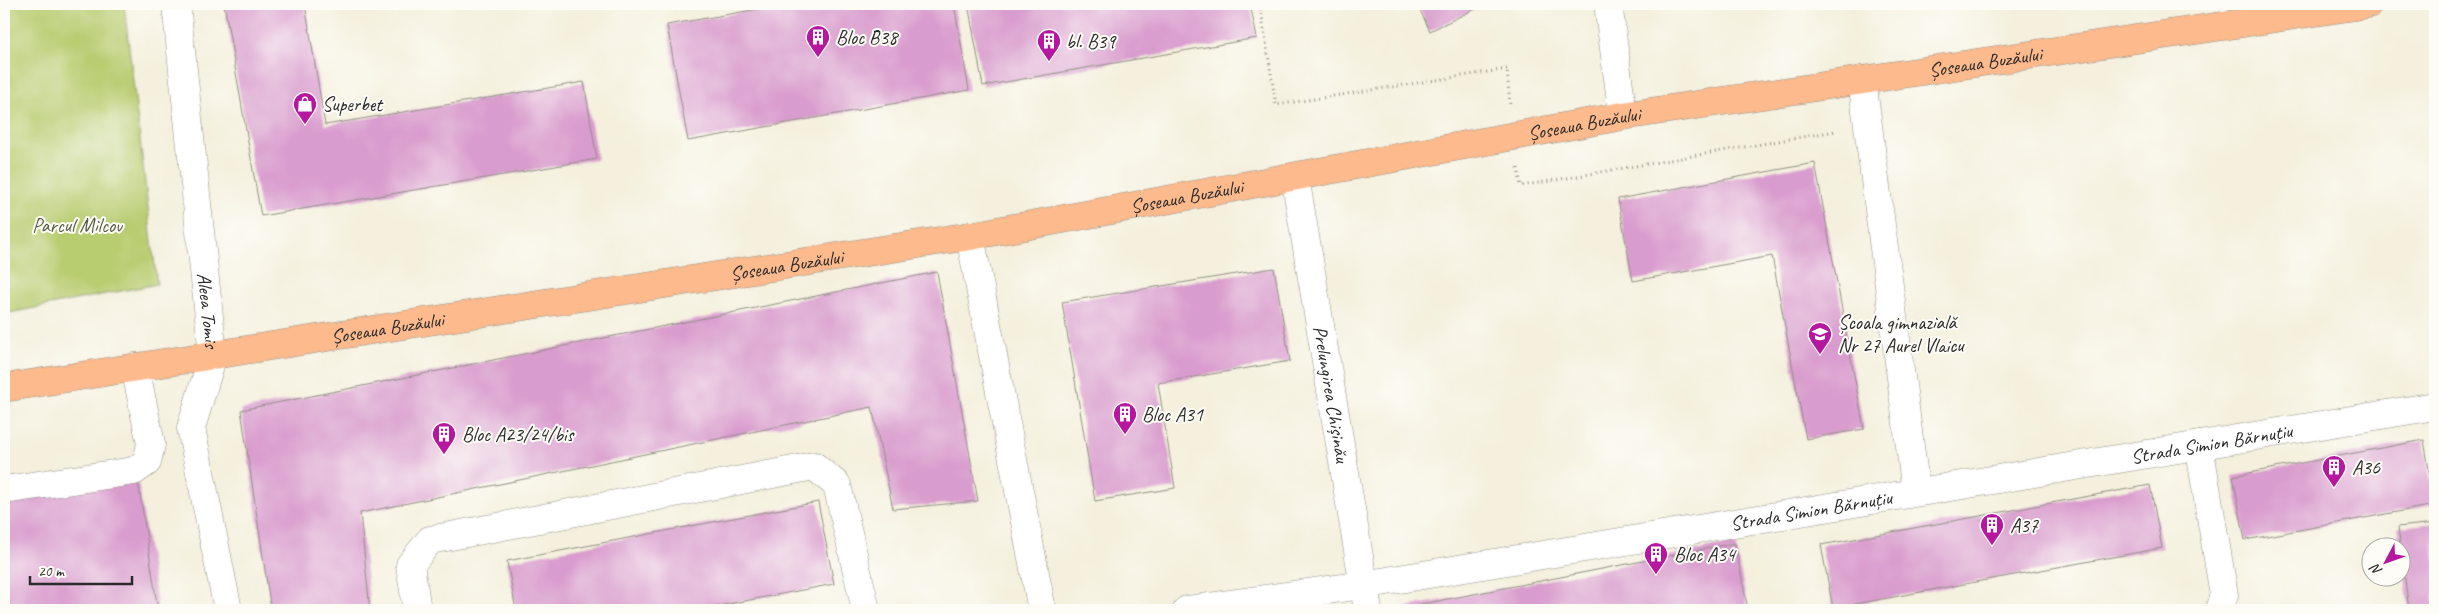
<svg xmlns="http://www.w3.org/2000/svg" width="2439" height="614" font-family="Caveat,sans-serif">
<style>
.green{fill:#b8cc70;stroke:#727c4e}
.building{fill:#d99cce}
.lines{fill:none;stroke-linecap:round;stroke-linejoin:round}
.minor-casing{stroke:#908e84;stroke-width:29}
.major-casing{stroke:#908e84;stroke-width:29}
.path{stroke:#908e84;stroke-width:3;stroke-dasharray:1 4;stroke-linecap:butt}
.minor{stroke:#fff;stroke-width:28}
.major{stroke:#fcba8d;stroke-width:28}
.labels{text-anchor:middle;stroke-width:4;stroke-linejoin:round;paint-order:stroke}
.poi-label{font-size:20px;fill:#2b2b2b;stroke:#fdfcf7;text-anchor:start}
.street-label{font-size:20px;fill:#2b2b2b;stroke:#fdfcf7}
.park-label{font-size:20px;fill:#555b40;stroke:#fdfcf7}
</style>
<rect width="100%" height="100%" fill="#fdfcf7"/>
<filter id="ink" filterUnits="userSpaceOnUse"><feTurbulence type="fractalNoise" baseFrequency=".02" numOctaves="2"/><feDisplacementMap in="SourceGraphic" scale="10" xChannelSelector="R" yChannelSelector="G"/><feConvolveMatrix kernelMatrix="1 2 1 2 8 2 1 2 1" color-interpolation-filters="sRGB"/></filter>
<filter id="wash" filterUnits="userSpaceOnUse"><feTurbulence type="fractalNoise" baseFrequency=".0096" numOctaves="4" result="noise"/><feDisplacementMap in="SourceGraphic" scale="20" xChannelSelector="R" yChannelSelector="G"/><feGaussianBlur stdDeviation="1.12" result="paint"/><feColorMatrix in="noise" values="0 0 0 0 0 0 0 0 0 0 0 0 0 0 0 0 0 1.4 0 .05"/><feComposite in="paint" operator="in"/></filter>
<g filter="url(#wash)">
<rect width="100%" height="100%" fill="#f4f0dd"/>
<path class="green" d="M 4,4 L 124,4 L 157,284 L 4,314 Z"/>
<g id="blocks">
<path class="building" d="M 224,4 L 305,4 L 325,125 L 584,82 L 597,159 L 261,216 Z
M 787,4 L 954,4 L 969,90 L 688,141 L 667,25 Z
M 968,4 L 1250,4 L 1257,38 L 983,86 Z
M 1417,4 L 1477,4 L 1479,7 L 1430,31 Z
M 1815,163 L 1864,429 L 1806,439 L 1772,256 L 1633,281 L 1618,199 Z
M 1274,268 L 1290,361 L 1158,383 L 1175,488 L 1095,501 L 1062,302 Z
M 937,272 L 978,501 L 893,509 L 872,407 L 360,513 L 370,610 L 271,610 L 241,410 Z
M 2424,440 L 2435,505 L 2245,540 L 2233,476 Z
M 138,481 L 158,610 L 4,610 L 4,500 Z
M 2150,485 L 2162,548 L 1833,608 L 1821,545 Z
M 818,502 L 834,584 L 697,610 L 516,610 L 507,561 Z
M 2435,523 L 2435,610 L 2409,610 L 2398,527 Z
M 1735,543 L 1748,610 L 1408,610 L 1407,607 Z"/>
</g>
</g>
<g filter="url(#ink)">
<use href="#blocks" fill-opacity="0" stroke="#908e84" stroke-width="1"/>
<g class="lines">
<g class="minor-casing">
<g id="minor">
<path id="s1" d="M 176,4 L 213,355 L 191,428 L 228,610"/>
<path d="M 1608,4 L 1623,116"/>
<path d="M 1862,80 L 1916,492"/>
<path id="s2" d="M 1295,177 L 1368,610"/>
<path d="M 970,236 L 1042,610"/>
<path d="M 2199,445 L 2224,595 L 2219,610"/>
<path d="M 4,490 L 134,471 L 147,462 L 151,444 L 135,367"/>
<path d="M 417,610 L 410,565 L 430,540 L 814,466 L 837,485 L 866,610"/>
<path id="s3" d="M 1187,610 L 1363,585 L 2435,406"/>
</g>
</g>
<g class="major-casing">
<g id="major">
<path id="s4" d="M 4,388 L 970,236 L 1623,116 L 2369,4"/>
</g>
</g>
<path class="path" d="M 1260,4 L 1276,105 L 1507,69 L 1510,105
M 1518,168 L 1521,186 L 1836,131"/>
<use href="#minor" class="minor"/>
<use href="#major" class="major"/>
</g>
</g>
<defs>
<g id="building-pin" transform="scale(1.25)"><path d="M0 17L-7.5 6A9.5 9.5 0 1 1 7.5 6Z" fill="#b5179e" stroke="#fdfcf7"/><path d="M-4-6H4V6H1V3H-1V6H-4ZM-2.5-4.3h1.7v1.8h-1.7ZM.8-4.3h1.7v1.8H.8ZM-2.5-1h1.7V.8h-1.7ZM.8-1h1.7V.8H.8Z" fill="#fff"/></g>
<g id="shop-pin" transform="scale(1.25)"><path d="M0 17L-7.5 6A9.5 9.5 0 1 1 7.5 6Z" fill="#b5179e" stroke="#fdfcf7"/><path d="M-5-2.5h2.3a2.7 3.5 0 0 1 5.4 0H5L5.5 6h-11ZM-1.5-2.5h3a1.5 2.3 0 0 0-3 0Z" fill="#fff"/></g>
<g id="school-pin" transform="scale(1.25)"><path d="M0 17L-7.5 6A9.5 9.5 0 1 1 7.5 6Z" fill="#b5179e" stroke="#fdfcf7"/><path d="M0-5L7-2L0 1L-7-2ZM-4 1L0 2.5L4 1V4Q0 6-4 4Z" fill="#fff"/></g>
</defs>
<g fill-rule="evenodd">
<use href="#building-pin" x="818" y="37"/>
<use href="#building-pin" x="1049" y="41"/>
<use href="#shop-pin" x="305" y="104"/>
<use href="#school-pin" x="1820" y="334"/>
<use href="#building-pin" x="1125" y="414"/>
<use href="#building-pin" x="444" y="434"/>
<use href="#building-pin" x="2334" y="467"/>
<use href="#building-pin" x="1992" y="525"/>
<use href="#building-pin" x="1656" y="554"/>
</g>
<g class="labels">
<g class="poi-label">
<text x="836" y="44">Bloc B38</text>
<text x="1066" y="48">bl. B39</text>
<text x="322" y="111">Superbet</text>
<text x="1838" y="329">Școala gimnazială<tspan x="1838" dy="23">Nr 27 Aurel Vlaicu</tspan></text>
<text x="1142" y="421">Bloc A31</text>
<text x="462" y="441">Bloc A23/24/bis</text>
<text x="2352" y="474">A36</text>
<text x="2010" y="532">A37</text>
<text x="1674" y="561">Bloc A34</text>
</g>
<g class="street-label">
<text dy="7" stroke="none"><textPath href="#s4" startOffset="2008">Șoseaua Buzăului</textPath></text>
<text dy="7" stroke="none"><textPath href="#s4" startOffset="1602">Șoseaua Buzăului</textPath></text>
<text dy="7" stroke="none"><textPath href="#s4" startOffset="1198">Șoseaua Buzăului</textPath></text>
<text dy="7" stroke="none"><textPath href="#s4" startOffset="792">Șoseaua Buzăului</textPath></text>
<text dy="7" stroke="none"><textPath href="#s1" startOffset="308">Aleea Tomis</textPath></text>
<text dy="7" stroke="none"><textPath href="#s4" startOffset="388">Șoseaua Buzăului</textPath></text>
<text dy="7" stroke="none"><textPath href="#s2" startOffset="220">Prelungirea Chișinău</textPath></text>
<text dy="7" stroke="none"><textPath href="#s3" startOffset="1038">Strada Simion Bărnuțiu</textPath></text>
<text dy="7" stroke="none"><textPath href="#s3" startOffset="632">Strada Simion Bărnuțiu</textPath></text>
</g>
<g class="park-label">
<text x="77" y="232">Parcul Milcov</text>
</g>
</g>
<rect width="2439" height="614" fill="none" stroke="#fdfcf7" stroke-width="20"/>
<g transform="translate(2386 562) rotate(229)"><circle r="24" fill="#fdfcf7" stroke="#a9a8a5"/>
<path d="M0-4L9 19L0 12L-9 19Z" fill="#b5179e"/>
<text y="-8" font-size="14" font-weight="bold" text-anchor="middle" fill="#2b2b2b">N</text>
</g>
<path d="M30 576v8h102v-8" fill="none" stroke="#2b2b2b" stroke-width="2.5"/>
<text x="38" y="576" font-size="15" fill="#2b2b2b" stroke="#fdfcf7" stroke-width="4" paint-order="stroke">20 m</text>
</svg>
